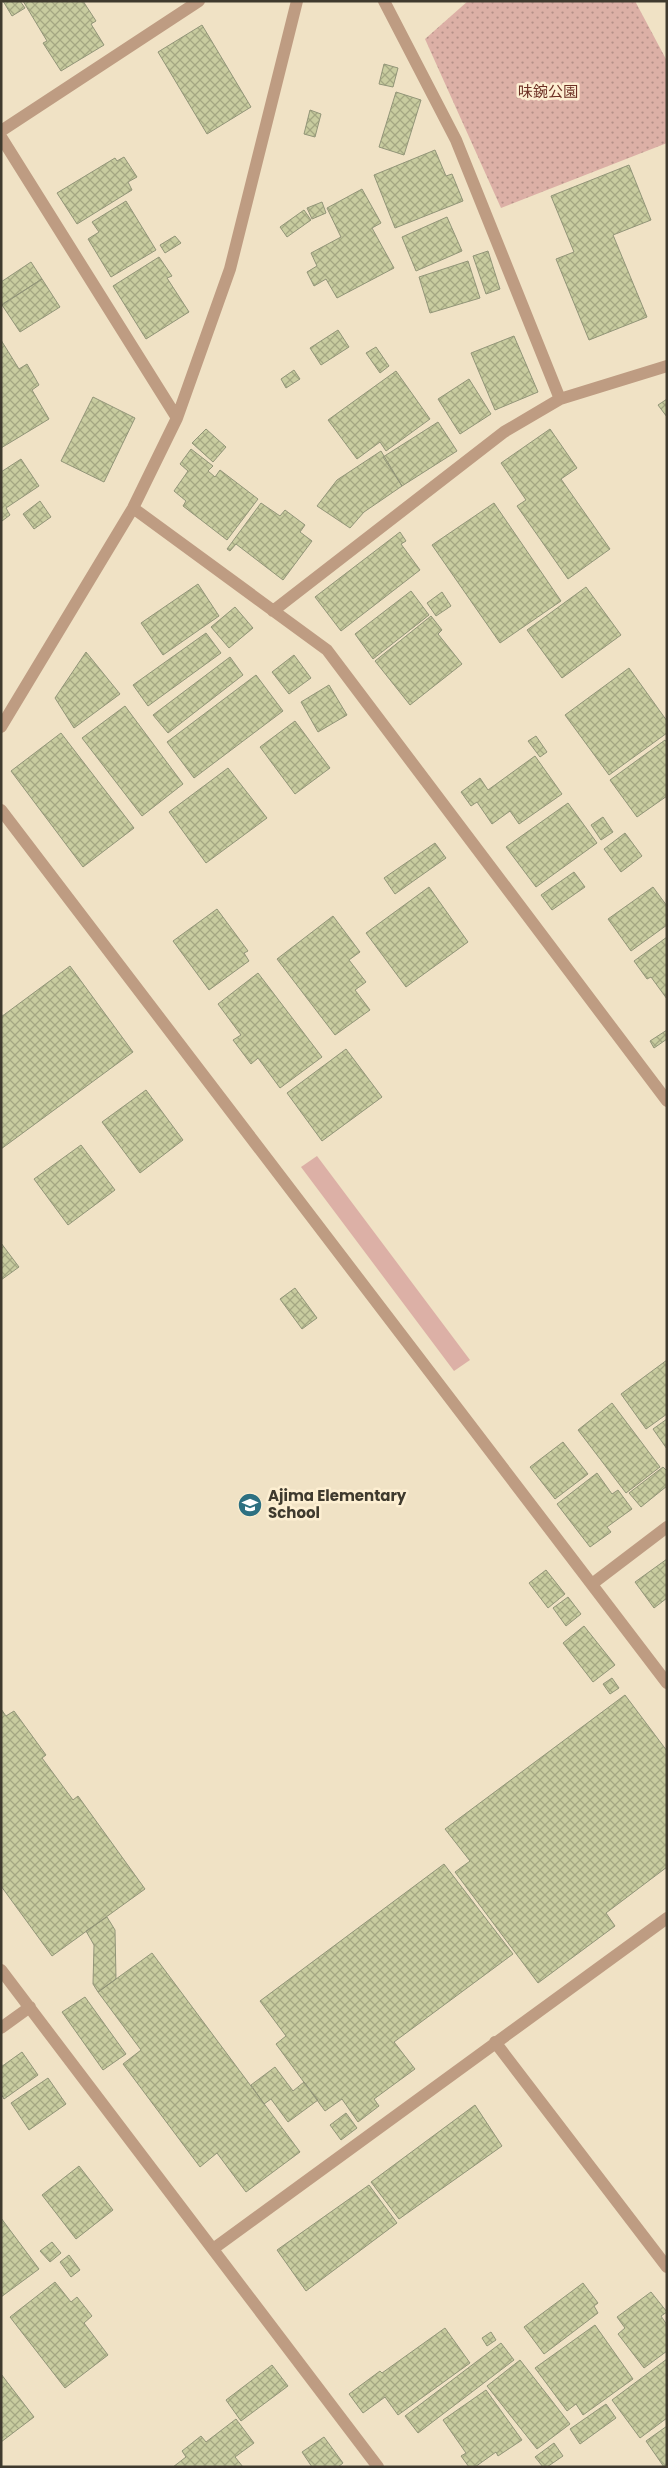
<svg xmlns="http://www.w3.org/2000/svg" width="668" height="2468" font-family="Poppins,'Noto Sans JP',sans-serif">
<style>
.grass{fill:#dcb0a6}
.park{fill:url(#park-dots)}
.building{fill:url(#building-cross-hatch);stroke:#929578}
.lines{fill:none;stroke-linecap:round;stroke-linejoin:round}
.street{stroke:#be9c82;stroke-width:12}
.labels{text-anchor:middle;stroke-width:5;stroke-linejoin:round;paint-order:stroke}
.park-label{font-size:15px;fill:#6d3024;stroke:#fdefd2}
.poi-label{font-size:15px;font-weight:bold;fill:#3f3a2e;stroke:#fdefd2;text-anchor:start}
</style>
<defs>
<pattern id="park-dots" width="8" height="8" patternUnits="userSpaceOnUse" patternTransform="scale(1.25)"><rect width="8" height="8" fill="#dcb0a6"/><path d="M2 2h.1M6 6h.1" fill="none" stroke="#b49088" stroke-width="1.8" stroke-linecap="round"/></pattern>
<pattern id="building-cross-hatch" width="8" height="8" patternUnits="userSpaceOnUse" patternTransform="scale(1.25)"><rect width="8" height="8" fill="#c8cc9f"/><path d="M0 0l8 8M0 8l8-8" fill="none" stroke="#a4a782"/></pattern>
</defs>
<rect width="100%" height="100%" fill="#f0e2c5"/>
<path class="grass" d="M 317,1156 L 470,1360 L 454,1371 L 301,1167 Z"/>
<path class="park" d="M 468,1 L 635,1 L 667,61 L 667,143 L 501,208 L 425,39 Z"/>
<path class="building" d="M 3,1 L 20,1 L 25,8 L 12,16 Z
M 23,1 L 83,1 L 96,21 L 91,24 L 104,45 L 61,71 L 43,43 L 47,41 Z
M 202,25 L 251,107 L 207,134 L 158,52 Z
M 384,64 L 398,68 L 393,87 L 379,84 Z
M 396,92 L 421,100 L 404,155 L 379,147 Z
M 310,110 L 321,114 L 315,137 L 304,134 Z
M 435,150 L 446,176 L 452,174 L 463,201 L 395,228 L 374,175 Z
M 124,157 L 137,177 L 128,182 L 132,190 L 77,224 L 57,193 L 115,158 L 117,161 Z
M 629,165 L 651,220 L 613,235 L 647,317 L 589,340 L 556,259 L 574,252 L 551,196 Z
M 362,189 L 381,223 L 372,228 L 394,268 L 337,298 L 326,279 L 314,286 L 307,272 L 317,266 L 311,253 L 341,237 L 327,208 Z
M 126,201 L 156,250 L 111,277 L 88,239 L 99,232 L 92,222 Z
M 322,202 L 326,213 L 312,219 L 307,208 Z
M 304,210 L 311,220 L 287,237 L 280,227 Z
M 447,217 L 462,251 L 416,271 L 402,237 Z
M 175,236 L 181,243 L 165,253 L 160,245 Z
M 488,251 L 500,289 L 486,294 L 473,256 Z
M 159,257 L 172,276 L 167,278 L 189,312 L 146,339 L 113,286 Z
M 468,261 L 480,298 L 430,313 L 419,277 Z
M 31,262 L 42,279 L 1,305 L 1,282 Z
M 42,279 L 60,307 L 20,332 L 2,305 Z
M 338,330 L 349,347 L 321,365 L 310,348 Z
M 514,336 L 538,392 L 495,410 L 471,353 Z
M 1,340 L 19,369 L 27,364 L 39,385 L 32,390 L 49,419 L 1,448 Z
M 376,347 L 389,366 L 380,373 L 366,353 Z
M 294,370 L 300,379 L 286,388 L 281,379 Z
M 396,371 L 430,419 L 386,451 L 380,442 L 357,459 L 328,420 Z
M 469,379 L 491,414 L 460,434 L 438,399 Z
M 93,397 L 135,418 L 104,482 L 61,461 Z
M 667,399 L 667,417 L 658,405 Z
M 438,422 L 457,451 L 402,486 L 383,457 Z
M 206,429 L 226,447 L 213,462 L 192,443 Z
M 550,429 L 577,468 L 561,479 L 610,549 L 568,579 L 517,506 L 526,500 L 501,463 Z
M 191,449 L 213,466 L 208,471 L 215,477 L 220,470 L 258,499 L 227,540 L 183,506 L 186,501 L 174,491 L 188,471 L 180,464 Z
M 381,451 L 402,486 L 364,512 L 350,528 L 317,506 L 337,480 Z
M 21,459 L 39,486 L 6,508 L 10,515 L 2,521 L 1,472 Z
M 40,501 L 51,517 L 34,529 L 23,514 Z
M 261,503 L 280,516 L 285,510 L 305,525 L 300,532 L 312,541 L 283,580 L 236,544 L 230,551 L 227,549 Z
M 494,503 L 561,601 L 500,643 L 432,545 Z
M 400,532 L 406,541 L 401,544 L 420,570 L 341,631 L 315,597 Z
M 198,584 L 219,616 L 163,655 L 141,623 Z
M 586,587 L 621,635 L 562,678 L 527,630 Z
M 411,591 L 429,615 L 373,659 L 355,634 Z
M 442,592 L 451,606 L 436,616 L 427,603 Z
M 235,607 L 253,628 L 229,648 L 211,627 Z
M 431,616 L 442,630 L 438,634 L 462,664 L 410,705 L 375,661 Z
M 206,633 L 221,653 L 148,706 L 133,685 Z
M 86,652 L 120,694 L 74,728 L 55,698 Z
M 294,655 L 311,678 L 289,694 L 272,672 Z
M 230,657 L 243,675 L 168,733 L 153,715 Z
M 629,668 L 667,721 L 667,733 L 609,775 L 565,715 Z
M 256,675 L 283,711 L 194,778 L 167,742 Z
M 329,685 L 347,715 L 318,732 L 301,702 Z
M 125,706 L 183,784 L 142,816 L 82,738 Z
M 295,721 L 330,768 L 295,794 L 260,747 Z
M 61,733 L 134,828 L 83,867 L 11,771 Z
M 536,736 L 547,752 L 540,757 L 528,741 Z
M 665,740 L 667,743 L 667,796 L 637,817 L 610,780 Z
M 535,756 L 562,794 L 519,824 L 510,811 L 492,824 L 477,802 L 471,806 L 461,792 L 480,778 L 488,790 Z
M 228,768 L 267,818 L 206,863 L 169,812 Z
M 568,803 L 597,843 L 536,887 L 506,847 Z
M 603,817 L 613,832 L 601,840 L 591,825 Z
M 625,833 L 642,856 L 621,872 L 604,849 Z
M 435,843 L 446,858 L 395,894 L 384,878 Z
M 574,872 L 585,887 L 552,910 L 541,895 Z
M 429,887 L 468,942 L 406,987 L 366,933 Z
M 653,887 L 667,906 L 667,925 L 631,951 L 608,919 Z
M 217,909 L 248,951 L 244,953 L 249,961 L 209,990 L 173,941 Z
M 333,916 L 360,952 L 349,960 L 366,982 L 355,990 L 370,1010 L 335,1035 L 277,959 Z
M 667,937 L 667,999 L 651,977 L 647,979 L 634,961 Z
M 70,966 L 133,1052 L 1,1149 L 1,1017 Z
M 258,973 L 322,1057 L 280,1088 L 258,1058 L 251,1064 L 233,1040 L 241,1035 L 218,1004 Z
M 667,1030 L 667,1039 L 654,1048 L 650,1041 Z
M 346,1049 L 382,1097 L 322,1141 L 287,1093 Z
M 146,1090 L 183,1140 L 140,1173 L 102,1122 Z
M 81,1145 L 115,1190 L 68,1225 L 34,1179 Z
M 1,1243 L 19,1267 L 1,1280 Z
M 295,1288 L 317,1318 L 302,1329 L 280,1299 Z
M 667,1360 L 667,1414 L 646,1429 L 621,1394 Z
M 612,1403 L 660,1467 L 626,1493 L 578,1430 Z
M 667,1419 L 667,1449 L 653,1429 Z
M 563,1442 L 588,1474 L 555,1499 L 530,1467 Z
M 663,1467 L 667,1471 L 667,1486 L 641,1507 L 629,1493 Z
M 597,1473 L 612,1494 L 618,1490 L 632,1509 L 607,1527 L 611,1532 L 590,1547 L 557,1504 Z
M 667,1559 L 667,1598 L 654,1608 L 635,1582 Z
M 546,1570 L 565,1594 L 548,1608 L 529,1583 Z
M 568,1597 L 581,1614 L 566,1626 L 553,1608 Z
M 584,1626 L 615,1665 L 593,1682 L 563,1643 Z
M 612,1678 L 619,1688 L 610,1694 L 603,1684 Z
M 625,1695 L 667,1751 L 667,1867 L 606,1913 L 615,1926 L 538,1983 L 455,1872 L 470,1861 L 445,1829 Z
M 1,1709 L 6,1716 L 14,1711 L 46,1755 L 42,1758 L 73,1800 L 78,1796 L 145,1889 L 52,1956 L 1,1886 Z
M 444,1864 L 513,1954 L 394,2042 L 415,2069 L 374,2099 L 379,2106 L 358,2122 L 342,2099 L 325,2111 L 276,2044 L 286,2036 L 260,2001 Z
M 107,1917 L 115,1930 L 116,1979 L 98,1992 L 93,1984 L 94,1945 L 86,1931 Z
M 152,1953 L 300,2152 L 246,2192 L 217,2153 L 200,2167 L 123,2064 L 141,2050 L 98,1992 Z
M 85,1997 L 126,2054 L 103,2070 L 62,2012 Z
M 22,2052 L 38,2075 L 4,2099 L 1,2094 L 1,2067 Z
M 275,2067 L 293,2091 L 304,2082 L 318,2100 L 288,2122 L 271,2099 L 264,2104 L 251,2085 Z
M 48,2078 L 66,2104 L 29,2130 L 11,2103 Z
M 475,2105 L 502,2146 L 399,2219 L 371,2182 Z
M 346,2113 L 357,2128 L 341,2140 L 330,2125 Z
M 79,2166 L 113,2210 L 76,2239 L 42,2195 Z
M 369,2185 L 397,2223 L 306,2291 L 277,2250 Z
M 1,2218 L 39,2269 L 1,2297 Z
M 52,2242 L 61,2253 L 50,2262 L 40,2251 Z
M 69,2255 L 80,2270 L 71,2277 L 60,2262 Z
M 55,2282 L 71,2302 L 77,2297 L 92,2316 L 84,2323 L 108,2355 L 65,2388 L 10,2317 Z
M 583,2283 L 598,2303 L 594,2306 L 598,2313 L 544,2354 L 524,2327 Z
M 651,2292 L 667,2312 L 661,2316 L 667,2325 L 667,2351 L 644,2368 L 618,2334 L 625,2328 L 617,2317 Z
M 595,2325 L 633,2379 L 583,2415 L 576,2404 L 567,2411 L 535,2368 Z
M 445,2328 L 470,2363 L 398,2415 L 385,2397 L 363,2413 L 349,2394 L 380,2371 L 382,2373 Z
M 491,2332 L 496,2340 L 487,2346 L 482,2338 Z
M 501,2343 L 514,2360 L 418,2433 L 405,2416 Z
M 667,2359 L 667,2418 L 640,2438 L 612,2400 Z
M 520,2360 L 570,2424 L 537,2449 L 487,2386 Z
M 272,2365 L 288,2386 L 241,2421 L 226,2400 Z
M 1,2374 L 34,2417 L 1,2442 Z
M 486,2390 L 522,2440 L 498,2456 L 496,2452 L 475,2467 L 469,2467 L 461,2456 L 466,2453 L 443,2420 Z
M 606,2404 L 616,2418 L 580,2444 L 570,2429 Z
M 236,2419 L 254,2443 L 235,2457 L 243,2467 L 173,2467 L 186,2457 L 182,2451 L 201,2436 L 206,2442 Z
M 667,2426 L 667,2467 L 664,2467 L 646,2441 Z
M 324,2437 L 343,2463 L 338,2467 L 312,2467 L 302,2452 Z
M 554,2443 L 563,2456 L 547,2467 L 543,2467 L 535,2457 Z"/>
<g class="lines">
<path class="street" d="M 384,1 L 456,140 L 560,399
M 1,131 L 199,1
M 1,137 L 177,418
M 133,508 L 327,650 L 667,1101
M 273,611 L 504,432 L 560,399 L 667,366
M 1,727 L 133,508 L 177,418 L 230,269 L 297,1
M 1,810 L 667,1683
M 592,1584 L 667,1527
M 1,1970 L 378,2467
M 1,2028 L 30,2007
M 495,2042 L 667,2267
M 213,2249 L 667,1918"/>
</g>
<defs>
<g id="school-disc" transform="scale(1.25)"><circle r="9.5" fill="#2d7081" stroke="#fdefd2"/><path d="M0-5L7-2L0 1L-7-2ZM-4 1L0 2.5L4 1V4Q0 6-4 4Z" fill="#fff"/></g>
</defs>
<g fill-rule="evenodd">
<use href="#school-disc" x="250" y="1505"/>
</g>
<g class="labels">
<g class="park-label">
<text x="548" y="97">味鋺公園</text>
</g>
<g class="poi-label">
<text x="268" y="1501">Ajima Elementary<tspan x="268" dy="17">School</tspan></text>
</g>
</g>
<rect width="668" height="2468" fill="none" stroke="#3f3a2e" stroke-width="5"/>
</svg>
